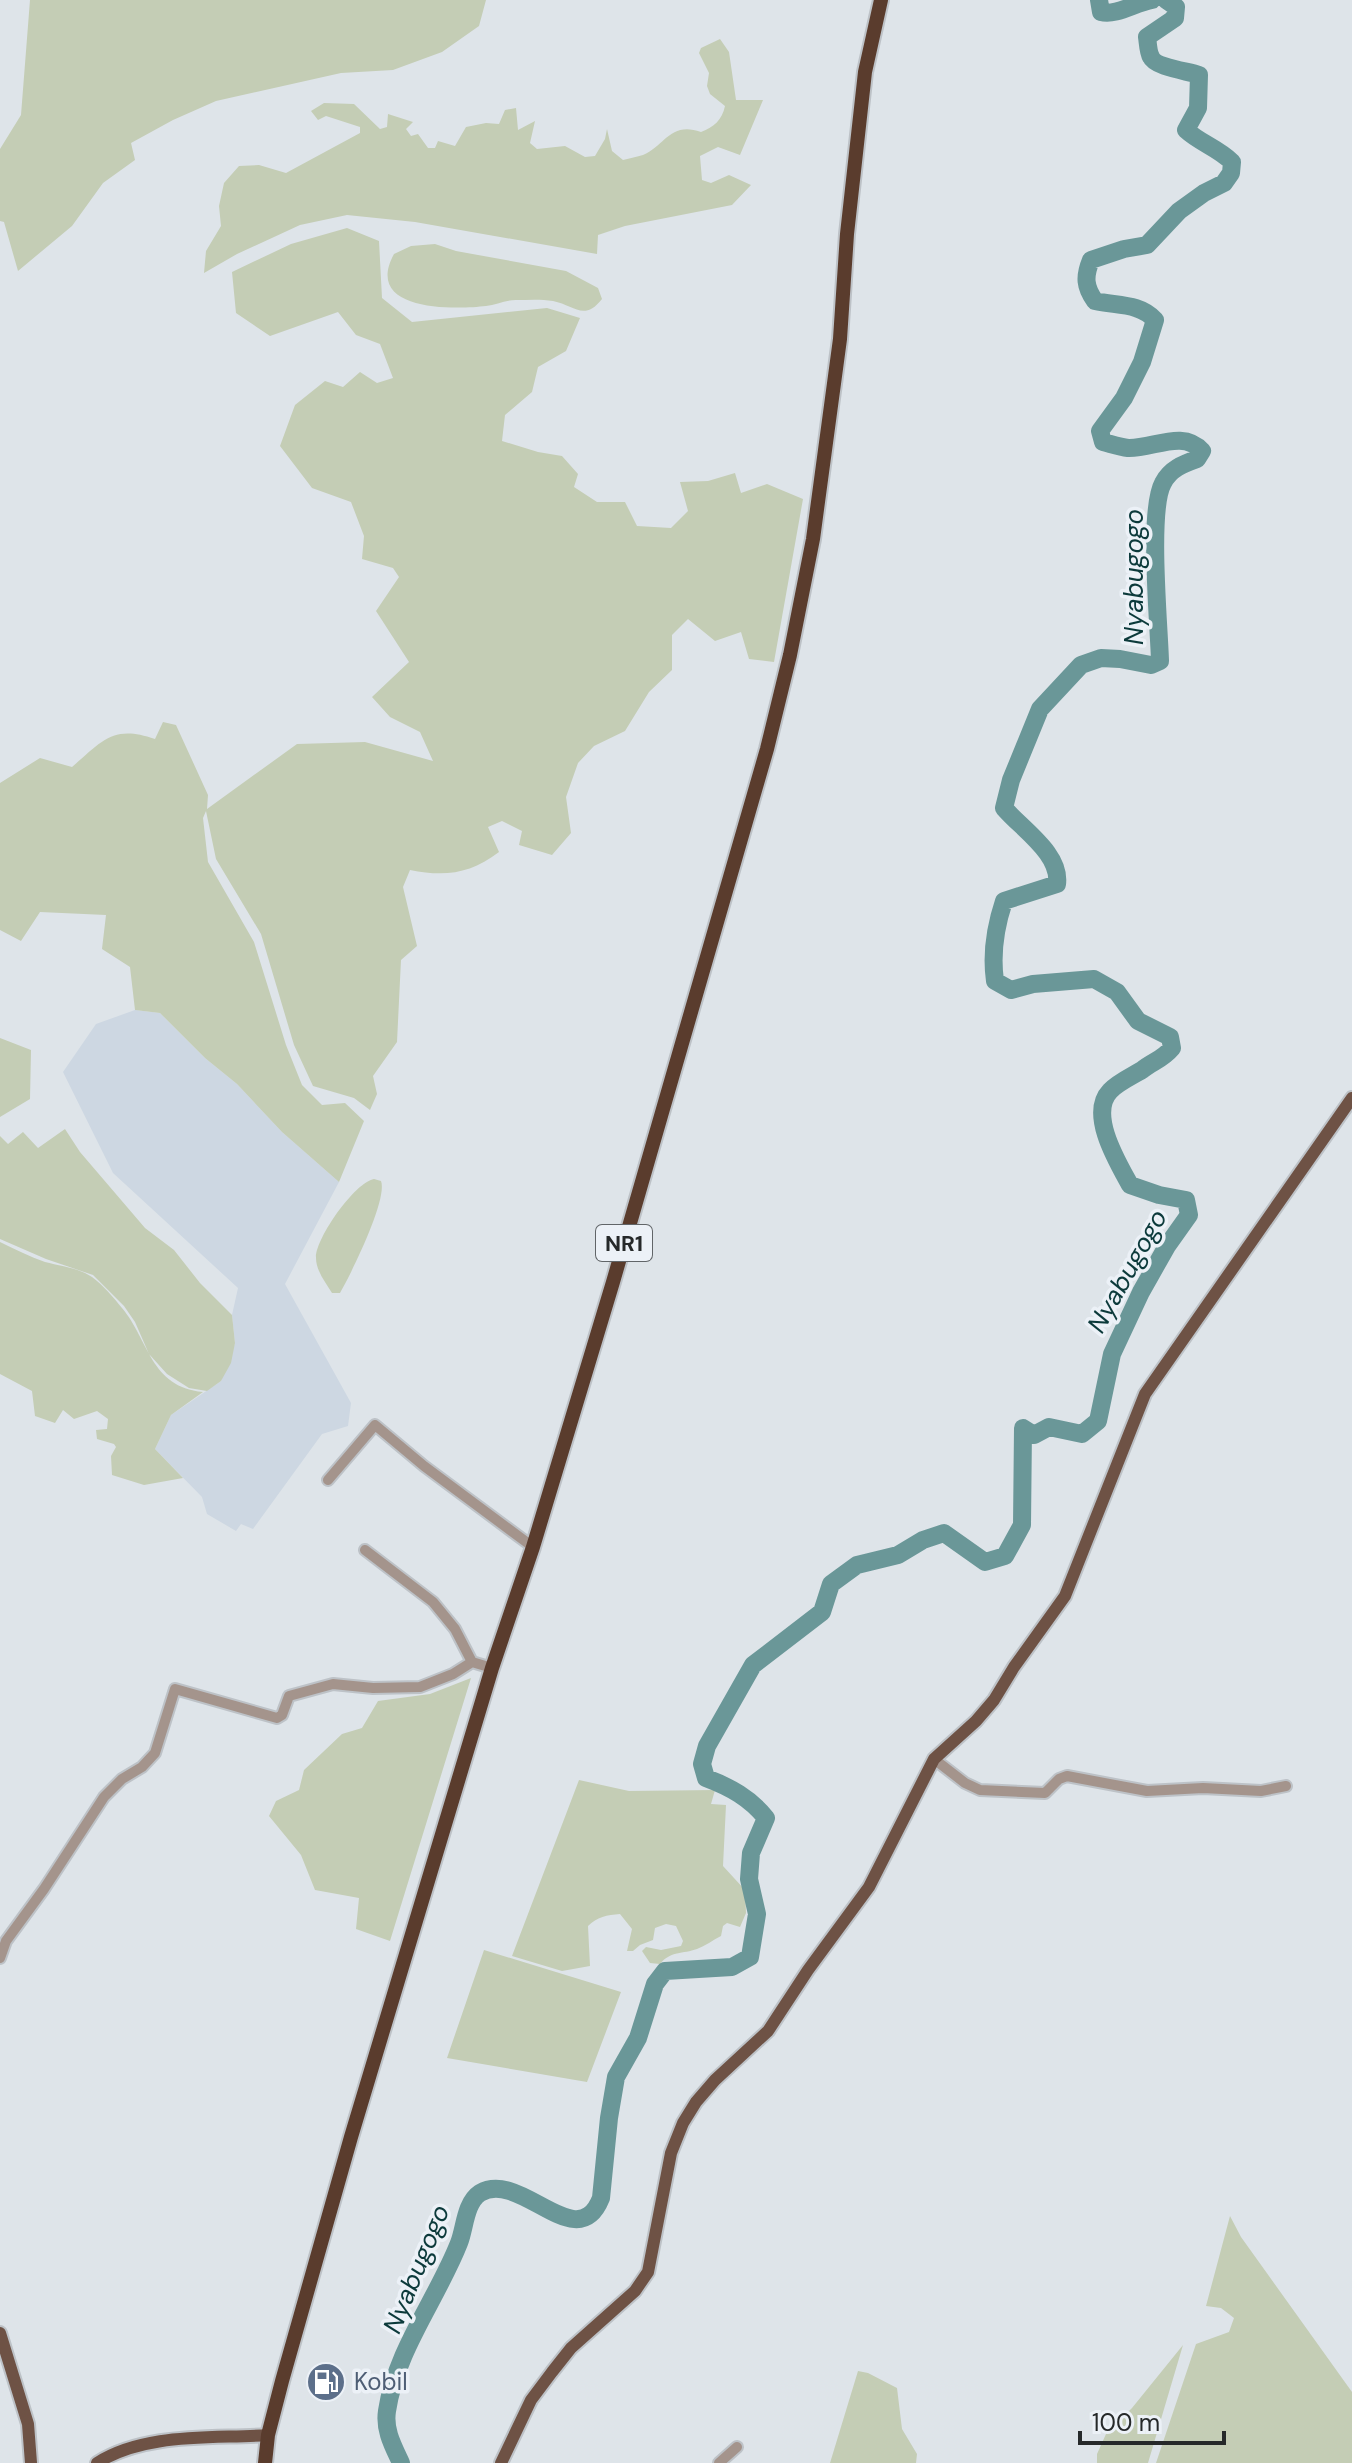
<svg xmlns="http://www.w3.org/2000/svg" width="1352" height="2463" font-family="'DM Sans',sans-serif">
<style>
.built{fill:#cdd7e2}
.green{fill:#c4cdb5}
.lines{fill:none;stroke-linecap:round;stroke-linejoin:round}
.river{stroke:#6a9798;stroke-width:18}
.minor-casing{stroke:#bdc2c7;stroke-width:14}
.major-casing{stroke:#bdc2c7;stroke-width:16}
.highway-casing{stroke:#bdc2c7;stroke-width:18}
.minor{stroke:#a4948c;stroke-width:10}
.major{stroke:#6e5245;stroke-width:12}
.highway{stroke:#5a3c2d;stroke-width:14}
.labels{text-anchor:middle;stroke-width:7;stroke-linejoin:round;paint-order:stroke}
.shield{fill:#ecf1f7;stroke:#616568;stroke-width:2}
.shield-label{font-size:22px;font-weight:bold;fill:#26292a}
.service-label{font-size:24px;fill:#4e5e75;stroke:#ecf1f7;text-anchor:start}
.water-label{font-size:26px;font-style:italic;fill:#0c3a3b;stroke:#ecf1f7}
</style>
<rect width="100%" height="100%" fill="#dee4e9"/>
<path class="built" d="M 135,1010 L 160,1013 L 205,1058 L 237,1084 L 282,1132 L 339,1182 L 285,1284 L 351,1403 L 348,1426 L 322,1434 L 253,1529 L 241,1524 L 236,1531 L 207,1514 L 202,1497 L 155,1449 L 171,1415 L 221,1381 L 235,1343 L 232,1315 L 238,1288 L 113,1173 L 63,1072 L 96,1024 Z"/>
<path class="green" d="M 30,0 L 486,0 L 479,26 L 442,52 L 393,70 L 341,73 L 216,101 L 173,120 L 131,143 L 135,160 L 103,183 L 72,226 L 18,271 L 4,222 L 0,221 L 0,149 L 21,115 Z
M 720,39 L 729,52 L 736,100 L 763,100 L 740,155 L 718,147 L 700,156 L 702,180 L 711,183 L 729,175 L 751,185 L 732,205 L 625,226 L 598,235 L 597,254 L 415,222 L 347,215 L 300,225 L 237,254 L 204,273 L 206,251 L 221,226 L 219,206 L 224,183 L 239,166 L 259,165 L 286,173 L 360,133 L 360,127 L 326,116 L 318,120 L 311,111 L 324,103 L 354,104 L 380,129 L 387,127 L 388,114 L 413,122 L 406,129 L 411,136 L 418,134 L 428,148 L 435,148 L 438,141 L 455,146 L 466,127 L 486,123 L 499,124 L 505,110 L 516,108 L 518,130 L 535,121 L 530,143 L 537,149 L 565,146 L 585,157 L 595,156 L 605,139 L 607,129 L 612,151 L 623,160 C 630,158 637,157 643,155 C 665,146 670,121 701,132 C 714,127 722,120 725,106 L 710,94 L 707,86 L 709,73 L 699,53 L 701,48 Z
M 347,228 L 379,241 L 382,298 L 412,322 L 547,308 L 580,318 L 566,351 L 538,367 L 532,392 L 505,415 L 502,441 L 538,452 L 562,456 L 578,474 L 574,487 L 597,502 L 625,502 L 637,526 L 671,528 L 688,511 L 680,482 L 708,481 L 735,473 L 741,493 L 767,484 L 803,499 L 774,662 L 749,659 L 741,632 L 715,641 L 688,619 L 672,635 L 672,670 L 649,692 L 625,731 L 594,746 L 578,763 L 566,797 L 571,833 L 552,855 L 519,845 L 522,831 L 502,821 L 488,827 L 499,852 C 470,874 445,877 410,870 L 403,887 L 417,946 L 401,960 L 397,1042 L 373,1076 L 377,1094 L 370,1110 L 354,1098 L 313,1086 L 294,1045 L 261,934 L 216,859 L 206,811 L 203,818 L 208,862 L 254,942 L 286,1045 L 302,1085 L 322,1105 L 345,1103 L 364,1121 L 339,1182 L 282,1132 L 237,1084 L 205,1058 L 160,1013 L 135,1010 L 130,967 L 102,949 L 106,915 L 40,912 L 21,941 L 0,930 L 0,783 L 40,758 L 72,767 C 102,741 113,724 155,739 L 163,722 L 176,725 L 208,795 L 207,809 L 297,744 L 365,742 L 433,761 L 420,732 L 390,717 L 372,697 L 409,662 L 376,611 L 399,577 L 393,568 L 362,559 L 364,536 L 351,502 L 312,488 L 280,446 L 295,405 L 325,381 L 343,387 L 360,372 L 377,383 L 393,378 L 380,344 L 356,335 L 338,312 L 270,336 L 236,313 L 232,272 L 291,244 Z
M 435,244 L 456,251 L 566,271 L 598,288 L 602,299 C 584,322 574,305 553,301 C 541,299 528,300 516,300 C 505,300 496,305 486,306 C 452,310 363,311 394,254 L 411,246 Z
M 0,1038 L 31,1050 L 30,1099 L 0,1117 Z
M 65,1129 L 80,1152 L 145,1228 L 174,1250 L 200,1283 L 232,1315 L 235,1343 L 231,1363 L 221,1381 L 207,1391 L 189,1388 L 167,1374 L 149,1354 L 135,1322 L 124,1306 L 93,1275 L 46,1259 L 0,1239 L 0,1136 L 8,1144 L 23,1132 L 38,1148 Z
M 374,1179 L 381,1181 C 388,1199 351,1274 340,1293 L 332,1293 C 326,1283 316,1271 316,1258 C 315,1239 355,1182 374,1179 Z
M 0,1242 C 15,1249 30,1257 45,1262 C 60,1266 79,1268 92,1277 C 103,1285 114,1298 122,1308 C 149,1340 150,1387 203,1392 L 171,1415 L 155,1449 L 183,1478 L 144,1485 L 112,1475 L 111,1456 L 116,1447 L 114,1444 L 97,1439 L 96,1430 L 107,1429 L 108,1419 L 97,1411 L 74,1419 L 63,1410 L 55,1423 L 35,1416 L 32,1391 L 0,1374 Z
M 471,1678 L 390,1941 L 356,1929 L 359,1898 L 315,1890 L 301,1855 L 269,1816 L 276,1801 L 299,1790 L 304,1770 L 342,1734 L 362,1728 L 378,1701 L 430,1694 Z
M 579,1780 L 629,1791 L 715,1790 L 711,1804 L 726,1805 L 723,1866 L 745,1890 L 746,1913 L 740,1927 L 727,1923 L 723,1926 L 721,1936 C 713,1940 705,1946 697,1949 C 683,1954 670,1951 660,1964 L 650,1963 L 642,1951 L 646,1947 L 661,1950 L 681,1946 L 683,1941 L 676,1926 L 666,1924 L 655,1928 L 653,1940 L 640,1945 L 633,1951 L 627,1951 L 632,1929 L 620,1914 C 607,1915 597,1917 588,1926 L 590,1966 L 562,1971 L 512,1956 Z
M 484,1950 L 621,1992 L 587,2082 L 447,2058 Z
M 1230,2216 L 1241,2237 L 1352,2392 L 1352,2463 L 1156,2463 L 1196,2344 L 1229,2332 L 1234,2318 L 1221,2308 L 1206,2306 Z
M 1183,2345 L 1148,2463 L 1097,2463 L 1097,2454 L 1106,2434 L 1132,2408 Z
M 858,2371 L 868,2373 L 897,2388 L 902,2429 L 917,2454 L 916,2463 L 830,2463 Z"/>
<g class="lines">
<path class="river" d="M 1099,0 L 1101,12 C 1116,16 1135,3 1152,0
M 401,2463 C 393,2446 384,2430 387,2411 C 396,2350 437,2299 459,2243 C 465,2228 465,2203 480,2193 C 521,2169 577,2258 601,2198 L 609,2118 L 616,2077 L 638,2038 L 655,1984 L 665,1971 L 732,1967 L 750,1957 L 757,1914 L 749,1879 L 751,1853 L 766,1818 C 750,1798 730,1787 706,1778 L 702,1764 L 707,1746 L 753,1665 L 822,1612 L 831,1584 L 857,1565 L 898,1555 L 923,1540 L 944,1533 L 985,1562 L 1005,1556 L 1022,1525 L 1023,1428 L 1034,1435 L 1049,1427 L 1082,1434 L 1098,1421 L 1112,1354 L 1141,1292 L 1167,1246 L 1189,1215 L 1186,1200 L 1159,1195 L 1130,1185 C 1118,1163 1088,1114 1110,1091 C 1117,1083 1132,1076 1142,1070 C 1153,1061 1162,1060 1172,1048 L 1170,1037 L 1138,1021 L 1117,992 L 1094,979 L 1033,984 L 1011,990 L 995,981 C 991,953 995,928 1004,901 L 1057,884 C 1061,854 1023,830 1004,808 L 1011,780 L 1040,709 L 1081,665 L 1101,658 L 1120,659 L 1151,665 L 1160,661 C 1159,625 1148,510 1163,483 C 1170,469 1183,464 1197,459 L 1202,451 C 1183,429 1153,449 1128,448 C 1120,447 1111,444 1103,442 L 1100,431 L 1124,398 L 1142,362 L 1155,320 C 1140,303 1117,306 1095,301 C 1085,287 1084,277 1091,260 L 1124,249 L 1147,245 L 1179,211 L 1204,193 L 1224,183 L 1231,173 L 1232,162 C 1218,148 1200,143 1186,130 L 1198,108 L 1199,75 C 1187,71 1155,67 1151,57 C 1148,52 1148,43 1147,37 L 1175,18 L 1176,7 L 1166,0"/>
<g class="minor-casing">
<path id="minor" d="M 328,1480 L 375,1425 L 424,1466 L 533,1547
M 365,1550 L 433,1602 L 455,1629 L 472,1662
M 934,1759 L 965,1783 L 980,1790 L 1045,1793 L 1059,1779 L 1067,1776 L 1147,1791 L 1203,1788 L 1261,1791 L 1286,1786
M 0,1958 L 6,1941 L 44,1889 L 104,1797 L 122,1779 L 142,1767 L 155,1753 L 175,1689 L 277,1718 L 282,1715 L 289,1696 L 333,1684 L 373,1688 L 420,1687 L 453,1674 L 472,1662 L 492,1668
M 719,2463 L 737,2447"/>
</g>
<g class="major-casing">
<path id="major" d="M 0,2333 L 28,2424 L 31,2463
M 97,2463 C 146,2432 213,2439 268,2435
M 501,2463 L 531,2400 L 552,2372 L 571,2348 L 635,2291 L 648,2272 L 671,2153 L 683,2123 L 696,2102 L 715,2080 L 768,2031 L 808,1970 L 869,1887 L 934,1759 L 976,1721 L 994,1700 L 1014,1667 L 1065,1596 L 1145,1394 L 1352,1098"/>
</g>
<g class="highway-casing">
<path id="highway" d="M 265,2463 L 268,2435 L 282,2381 L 351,2137 L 492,1668 L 533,1547 L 613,1282 L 767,749 L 790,655 L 813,539 L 840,339 L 847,234 L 865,72 L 881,0"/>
</g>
<use href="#minor" class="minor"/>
<use href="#major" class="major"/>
<use href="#highway" class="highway"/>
</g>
<defs>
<g id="fuel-disc" transform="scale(2)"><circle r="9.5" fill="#5c6f8a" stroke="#ecf1f7"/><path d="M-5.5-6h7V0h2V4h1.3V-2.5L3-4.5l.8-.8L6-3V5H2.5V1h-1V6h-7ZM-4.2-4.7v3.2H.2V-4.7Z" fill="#fff"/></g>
</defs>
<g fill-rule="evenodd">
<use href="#fuel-disc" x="326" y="2382"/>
</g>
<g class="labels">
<rect class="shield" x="596" y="1225" width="56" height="36" rx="6"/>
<g class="shield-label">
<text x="624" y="1251">NR1</text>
</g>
<g class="service-label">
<text x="354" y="2390">Kobil</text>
</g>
<g class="water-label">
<text transform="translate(1134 577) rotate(-90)" y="9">Nyabugogo</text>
<text transform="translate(1127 1271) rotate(-61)" y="9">Nyabugogo</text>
<text transform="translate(416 2269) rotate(-68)" y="9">Nyabugogo</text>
</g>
</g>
<path d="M1080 2431v12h144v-12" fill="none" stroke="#26292a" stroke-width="4"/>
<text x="1092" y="2431" font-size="24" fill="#26292a" stroke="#ecf1f7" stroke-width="6" paint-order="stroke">100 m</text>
</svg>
